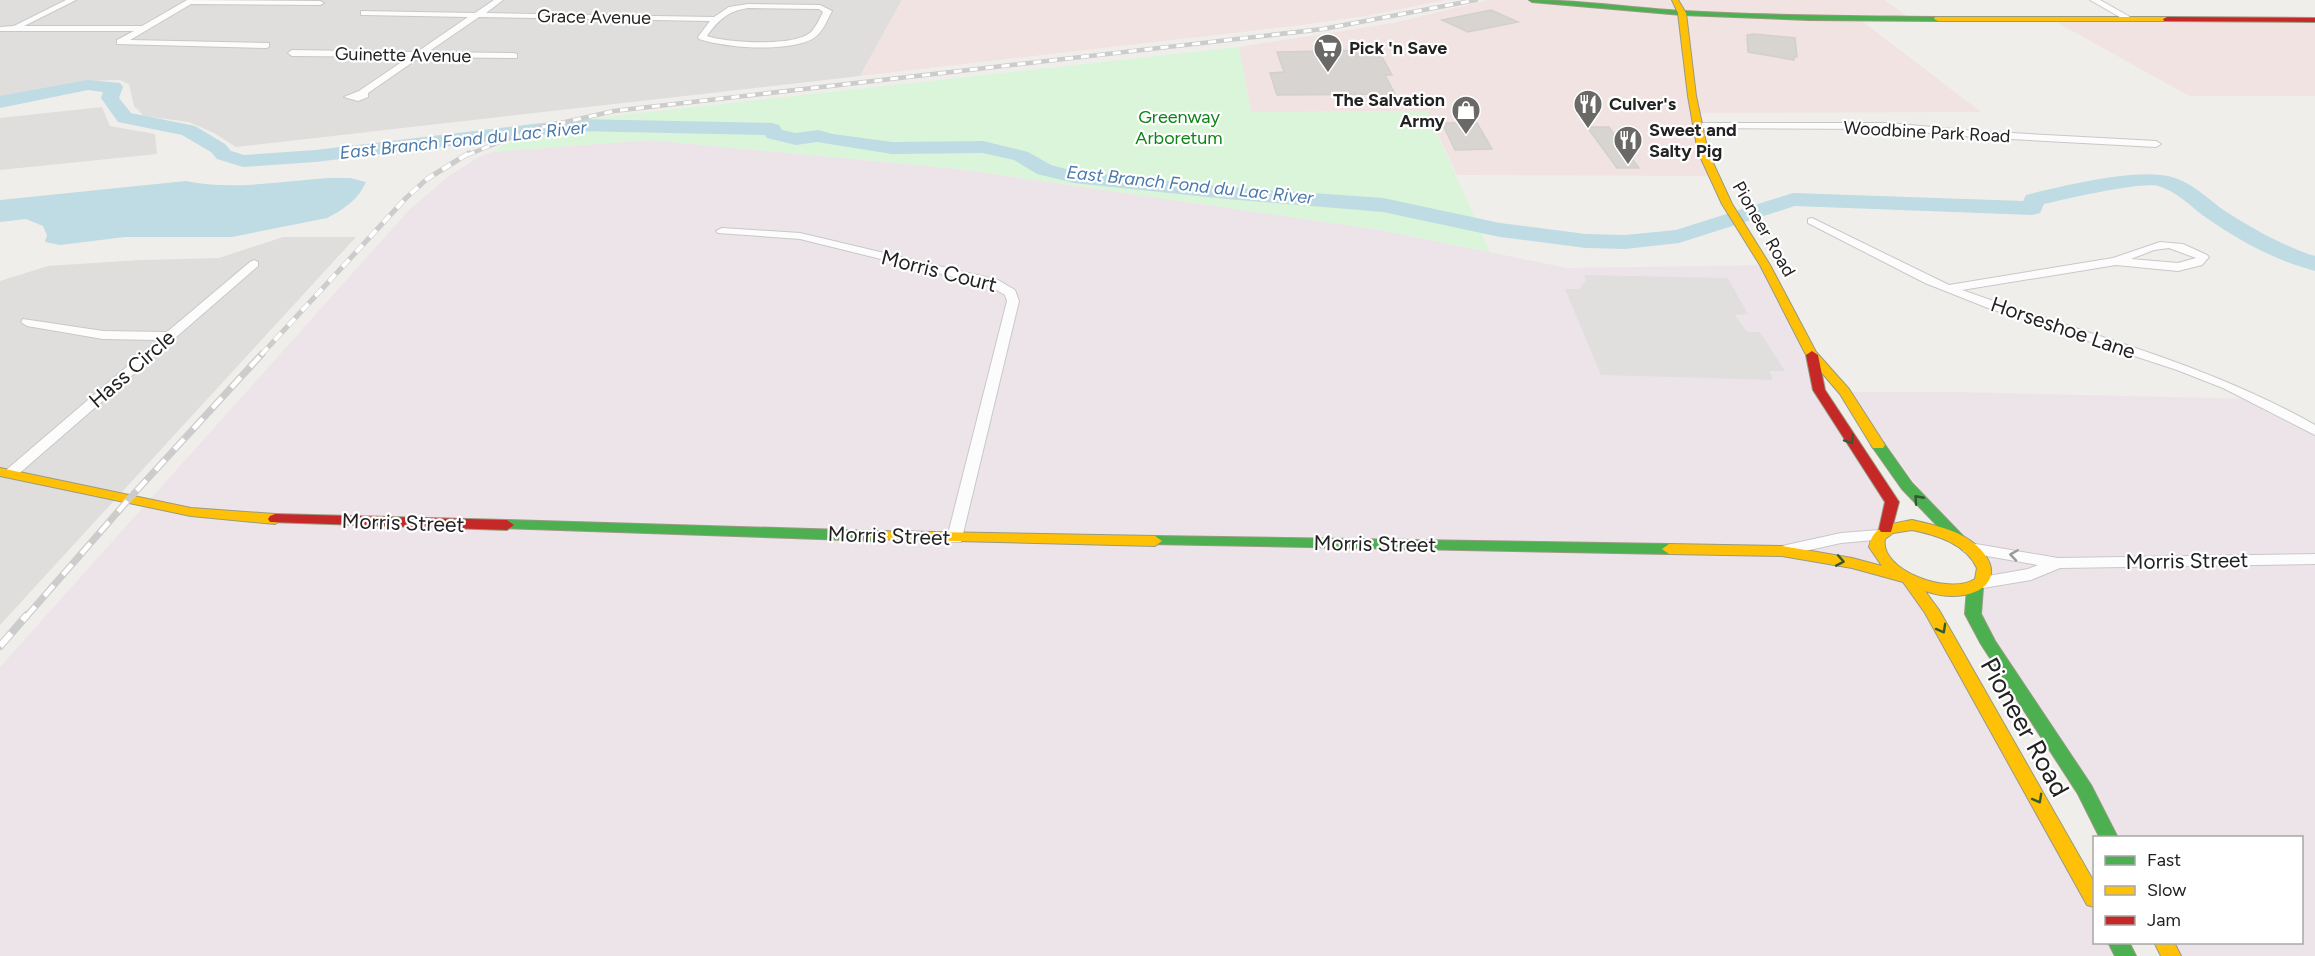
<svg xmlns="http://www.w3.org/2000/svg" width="2315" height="956" font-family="Figtree,sans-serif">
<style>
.residential{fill:#dfdedc}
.commercial{fill:#f1e3e1}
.industrial{fill:#ede4e9}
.park{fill:#daf5da}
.parking{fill:#e0dfde}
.water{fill:#bfdbe3}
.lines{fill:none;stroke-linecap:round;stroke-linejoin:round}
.river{fill:#bfdbe3;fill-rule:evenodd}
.building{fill:#d7d4d2;stroke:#d3d0cc;stroke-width:1.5}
.street-casing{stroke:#c9c8c7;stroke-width:2}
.fast-casing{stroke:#999a82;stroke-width:2}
.slow-casing{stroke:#999a82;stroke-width:2}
.jam-casing{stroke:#999a82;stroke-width:2}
.street{fill:#fdfcfc;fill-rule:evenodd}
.fast{fill:#4caf50;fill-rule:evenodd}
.slow{fill:#ffc107;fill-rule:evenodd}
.jam{fill:#c62828;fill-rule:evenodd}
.rail-far3-casing{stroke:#ccc;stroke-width:4.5}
.rail-far2-casing{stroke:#ccc;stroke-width:5}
.rail-far1-casing{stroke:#ccc;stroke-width:7}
.rail-casing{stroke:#ccc;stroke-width:8}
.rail-far3{stroke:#fff;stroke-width:3;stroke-dasharray:8;stroke-linecap:butt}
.rail-far2{stroke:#fff;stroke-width:4;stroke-dasharray:10;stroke-linecap:butt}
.rail-far1{stroke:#fff;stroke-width:4.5;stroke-dasharray:14;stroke-linecap:butt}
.rail{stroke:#fff;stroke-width:6;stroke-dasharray:17;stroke-linecap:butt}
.oneway{stroke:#335a34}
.oneway2{stroke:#9a9a9a}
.labels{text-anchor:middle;stroke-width:4.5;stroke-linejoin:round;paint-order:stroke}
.far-street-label{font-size:18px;fill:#222;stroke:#fff}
.far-poi-label{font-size:18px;font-weight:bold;fill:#222;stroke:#fff;text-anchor:start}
.far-park-label{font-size:18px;fill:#0c8416;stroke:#fff}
.far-water-label{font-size:18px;font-style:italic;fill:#4a7aab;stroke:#fff}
.street-label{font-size:21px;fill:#222;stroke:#fff}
.near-street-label{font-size:26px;fill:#222;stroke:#fff}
</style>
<rect width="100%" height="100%" fill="#f0eeeb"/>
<path class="residential" d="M 0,0 L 902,0 L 860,76 L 236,147 L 214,133 L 189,122 L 144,116 L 134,106 L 129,84 L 120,80 L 90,81 L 0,99 Z
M 102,107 L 110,126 L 155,134 L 157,154 L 0,170 L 0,118 Z
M 283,237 L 356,237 L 0,625 L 0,281 L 48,266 L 140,260 L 219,258 Z"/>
<path class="commercial" d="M 902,0 L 1446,0 L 1365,16 L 1294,26 L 860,76 Z
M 1488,0 L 1885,0 L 1909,18 L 1858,18 L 1981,112 L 1696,113 L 1713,176 L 1457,175 L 1427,111 L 1251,112 L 1239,47 L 1393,23 Z
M 2049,18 L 2315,20 L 2315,96 L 2189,96 Z"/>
<path class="industrial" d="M 650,140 L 959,169 L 1381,230 L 1567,268 L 1765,265 L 1819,390 L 1892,502 L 1879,535 L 2094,899 L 2094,942 L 2118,943 L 2126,956 L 0,956 L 0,667 L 409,210 L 450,175 L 479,157 L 492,152 Z
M 1845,392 L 1956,392 L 2254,399 L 2315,431 L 2315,956 L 2171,956 L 2164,943 L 2302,942 L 2302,838 L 2109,837 L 1973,614 L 1983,582 L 1959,540 Z"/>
<path class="park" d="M 1239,47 L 1251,112 L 1427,111 L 1490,252 L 1381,230 L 959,169 L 650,140 L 492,152 C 517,133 556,124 586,119 Z"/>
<path class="parking" d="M 1584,275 L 1728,278 L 1748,314 L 1735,315 L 1747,332 L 1760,332 L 1785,371 L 1770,371 L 1773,380 L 1601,375 L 1565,289 L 1579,289 L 1586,280 Z"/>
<path class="water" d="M 329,178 L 350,178 L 366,182 C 359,199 343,210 327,218 L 232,237 L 125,237 L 60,245 L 45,242 L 47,235 L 43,226 L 26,219 L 0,222 L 0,200 L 186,181 C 231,191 282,181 329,178 Z"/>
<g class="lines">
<path class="river" d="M 88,80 L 120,83 L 123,87 L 119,98 L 131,113 L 195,126 L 225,144 L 231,151 L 244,155 L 315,150 L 576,119 L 772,123 L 779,125 L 782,130 L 796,133 L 818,130 L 833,134 L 892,142 L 983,141 L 1028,152 L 1051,165 L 1074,171 L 1227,187 L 1383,198 L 1500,223 L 1586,234 L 1625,235 L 1676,230 L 1793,193 L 2023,201 L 2026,195 C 2063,186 2141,166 2175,178 C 2194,184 2209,200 2225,211 C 2253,229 2283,246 2315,256 L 2315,271 C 2276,261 2240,241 2208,219 C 2192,208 2177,191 2158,186 C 2139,182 2071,198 2049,203 L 2044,204 L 2040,213 L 2032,215 L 1795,206 L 1679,243 L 1625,249 L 1586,248 L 1500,237 L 1383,212 L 1227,199 L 1074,183 L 1037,174 L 1014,160 L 983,153 L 892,154 L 817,142 L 796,145 L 767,138 L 765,135 L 576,131 L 315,162 L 243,167 L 217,159 L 211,152 L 182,135 L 118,122 L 101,98 L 103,92 L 88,90 L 0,108 L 0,96 Z"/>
</g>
<path class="building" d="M 1491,10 L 1518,22 L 1468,32 L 1442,20 Z
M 1754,34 L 1795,38 L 1797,57 L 1794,57 L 1794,60 L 1748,52 L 1747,35 Z
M 1372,50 L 1376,57 L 1382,57 L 1392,75 L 1385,75 L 1395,94 L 1277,95 L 1270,73 L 1284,72 L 1277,52 Z
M 1442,123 L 1477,123 L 1492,149 L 1455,150 Z
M 1587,127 L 1609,127 L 1639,168 L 1617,168 Z"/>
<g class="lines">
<g class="street-casing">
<path id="street" d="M 66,0 L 76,0 L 24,26 L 142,26 L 187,0 L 320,1 L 324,3 L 320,5 L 191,4 L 130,40 L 269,43 L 269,47 L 266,48 L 117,44 L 117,40 L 134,31 L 0,31 L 0,27 L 14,26 Z
M 494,0 L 503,0 L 486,13 L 714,17 L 729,7 L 748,4 L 820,5 L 832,11 C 827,20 823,32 814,38 C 789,53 726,48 699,39 L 698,37 L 710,21 L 479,17 L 428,52 L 514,53 L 517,54 L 517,58 L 420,57 L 368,93 L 368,97 L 358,101 L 344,97 L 359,91 L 409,57 L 292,56 L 288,53 L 292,50 L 417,52 L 468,17 L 364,15 L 361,15 L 361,11 L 475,13 ZM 748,8 L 819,9 L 823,12 C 820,18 816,27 811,32 C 795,47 727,43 707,36 C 718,20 728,11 748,8 Z
M 2090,0 L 2100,0 L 2132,18 L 2125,20 Z
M 1697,123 L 1889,123 L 1974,131 L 2156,141 L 2161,144 L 2156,147 L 1974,137 L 1889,129 L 1694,128 L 1692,126 Z
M 1812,218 L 1949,285 L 2113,258 L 2160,242 L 2183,244 L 2207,255 L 2209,257 L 2202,265 L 2178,271 L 2116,265 L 1962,290 C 2081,333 2204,362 2315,425 L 2315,435 L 2223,388 L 2177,370 L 1988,308 L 1925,283 L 1808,223 L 1808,219 ZM 2169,248 L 2196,258 L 2178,263 L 2131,259 L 2154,250 Z
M 722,228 L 800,233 L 998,280 L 1015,290 L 1019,301 L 961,542 L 949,542 L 947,538 L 1007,301 L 1005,295 L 990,286 L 800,239 L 718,233 L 716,231 Z
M 254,260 L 258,262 L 258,266 L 15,477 L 5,477 L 3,474 L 5,471 L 158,340 L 103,339 L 27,326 L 21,322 L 23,319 L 103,331 L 167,332 L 250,262 Z
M 1879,530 L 1887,535 L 1885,539 L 1841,543 L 1782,556 L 1776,555 L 1774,551 L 1776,547 L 1782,546 L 1841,533 Z
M 1970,543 L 2058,558 L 2315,554 L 2315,564 L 2060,568 L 2031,580 L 1983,588 L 1977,586 L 1975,582 L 1977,578 L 2028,569 L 2038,565 L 1964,552 L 1962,548 L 1964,544 Z"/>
</g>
<g class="fast-casing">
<path id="fast" d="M 1529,0 C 1580,0 1631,8 1683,11 C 1768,16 1853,16 1938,17 L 1942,19 L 1938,21 L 1809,20 L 1682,15 L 1532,2 Z
M 1878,441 L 1883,442 L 1912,483 L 1964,537 L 1966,540 L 1964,543 L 1954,543 L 1902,489 L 1871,445 Z
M 507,520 L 877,531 L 884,536 L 877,541 L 502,528 L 500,525 L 502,522 Z
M 1155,536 L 1669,544 L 1676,549 L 1669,554 L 1150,544 L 1148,541 Z
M 1975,583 L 1980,584 L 1983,588 L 1981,614 L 1995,641 L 2091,785 L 2118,838 L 2100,838 L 2078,794 L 1981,644 L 1965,614 L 1967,588 L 1970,584 Z
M 2108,942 L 2129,942 L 2136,956 L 2115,956 Z"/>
</g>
<g class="slow-casing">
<path id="slow" d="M 1672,0 L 1678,0 L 1686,13 L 1696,96 L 1708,152 L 1732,204 L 1770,265 L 1816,352 L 1849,389 L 1885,445 L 1883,448 L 1873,448 L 1840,394 L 1805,353 L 1760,265 L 1722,204 L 1698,152 L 1688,96 L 1678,13 Z
M 1935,17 L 2167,17 L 2171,19 L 2167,21 L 1938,21 L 1934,19 Z
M 0,468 L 191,508 L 275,514 L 282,519 L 275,524 L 191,516 L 0,476 Z
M 1912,520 C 1934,525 1959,530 1976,545 C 2006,572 1988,596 1952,596 C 1943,596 1934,594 1925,591 L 1939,610 L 2094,882 L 2094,907 L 2087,905 L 1925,613 L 1903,582 L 1852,568 L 1782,556 L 1669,554 L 1662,549 L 1669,544 L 1782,546 L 1852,558 L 1882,566 L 1869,547 C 1873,524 1892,524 1912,520 ZM 1912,530 C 1937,535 1966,544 1977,568 L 1975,579 C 1948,596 1879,570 1885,539 L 1893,533 Z
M 877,531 L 1155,536 L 1162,541 L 1155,546 L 872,539 L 870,536 Z
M 2154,942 L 2174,942 L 2181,956 L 2161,956 Z"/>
</g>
<g class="jam-casing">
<path id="jam" d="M 2167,17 L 2315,18 L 2315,22 L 2164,21 L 2163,19 Z
M 1812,351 L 1818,355 L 1825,390 L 1899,502 L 1891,532 L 1881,532 L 1879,529 L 1885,502 L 1813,390 L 1806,355 Z
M 275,514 L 507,520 L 514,525 L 507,530 L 270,522 L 268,519 L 270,516 Z"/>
</g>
<use href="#street" class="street"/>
<use href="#fast" class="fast"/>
<use href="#slow" class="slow"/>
<use href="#jam" class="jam"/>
<g class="rail-far3-casing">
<path id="rail-far3" d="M 467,155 L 530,130 L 614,111 L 1323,29 L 1476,0"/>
</g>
<g class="rail-far2-casing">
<path id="rail-far2" d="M 261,355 L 406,198 L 427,179 L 469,153"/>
</g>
<g class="rail-far1-casing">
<path id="rail-far1" d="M 26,617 L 129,499 L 262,354"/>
</g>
<g class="rail-casing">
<path id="rail" d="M 0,646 L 27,615"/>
</g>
<use href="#rail-far3" class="rail-far3"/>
<use href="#rail-far2" class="rail-far2"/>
<use href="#rail-far1" class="rail-far1"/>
<use href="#rail" class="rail"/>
</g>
<defs><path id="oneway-chevron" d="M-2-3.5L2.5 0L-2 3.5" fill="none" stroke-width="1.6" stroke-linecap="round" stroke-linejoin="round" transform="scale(1.5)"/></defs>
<g class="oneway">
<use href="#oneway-chevron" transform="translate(1850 440) rotate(56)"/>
<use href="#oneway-chevron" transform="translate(1918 499) rotate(-132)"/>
<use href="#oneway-chevron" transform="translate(1840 561) rotate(10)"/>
<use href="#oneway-chevron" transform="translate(1942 629) rotate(61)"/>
<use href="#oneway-chevron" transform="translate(2038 799) rotate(61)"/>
</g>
<use class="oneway2" href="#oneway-chevron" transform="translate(2014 555) rotate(-171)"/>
<defs>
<g id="supermarket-pin" transform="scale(1.5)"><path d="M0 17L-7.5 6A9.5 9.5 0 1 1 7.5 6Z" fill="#6a6968" stroke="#fff"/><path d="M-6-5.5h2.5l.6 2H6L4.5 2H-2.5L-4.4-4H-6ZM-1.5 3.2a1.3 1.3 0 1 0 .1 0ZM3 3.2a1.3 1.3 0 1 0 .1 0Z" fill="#fff"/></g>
<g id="restaurant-pin" transform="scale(1.5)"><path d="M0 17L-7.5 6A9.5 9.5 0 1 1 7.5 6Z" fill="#6a6968" stroke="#fff"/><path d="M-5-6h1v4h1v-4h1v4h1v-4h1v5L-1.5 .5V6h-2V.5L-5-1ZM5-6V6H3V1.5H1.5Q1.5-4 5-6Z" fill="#fff"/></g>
<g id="shop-pin" transform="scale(1.5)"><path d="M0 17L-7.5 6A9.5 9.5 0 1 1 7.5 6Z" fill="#6a6968" stroke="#fff"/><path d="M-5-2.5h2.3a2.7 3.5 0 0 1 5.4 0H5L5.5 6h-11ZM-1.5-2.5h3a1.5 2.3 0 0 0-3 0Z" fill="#fff"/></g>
</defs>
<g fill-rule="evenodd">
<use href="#supermarket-pin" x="1328" y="48"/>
<use href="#restaurant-pin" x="1588" y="104"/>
<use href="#shop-pin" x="1466" y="110"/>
<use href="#restaurant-pin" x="1628" y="140"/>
</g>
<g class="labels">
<g class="far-street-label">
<text transform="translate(594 17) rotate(1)" y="6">Grace Avenue</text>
<text transform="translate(403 55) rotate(1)" y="6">Guinette Avenue</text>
<text transform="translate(1927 132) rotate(3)" y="6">Woodbine Park Road</text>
<text transform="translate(1764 229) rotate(60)" y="6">Pioneer Road</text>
</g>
<g class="far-poi-label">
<text x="1349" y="54">Pick 'n Save</text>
<text x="1445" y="106" text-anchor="end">The Salvation<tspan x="1445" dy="21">Army</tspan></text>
<text x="1609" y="110">Culver's</text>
<text x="1649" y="136">Sweet and<tspan x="1649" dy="21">Salty Pig</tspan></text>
</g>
<g class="far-park-label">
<text x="1179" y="123">Greenway<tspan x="1179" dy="21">Arboretum</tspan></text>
</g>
<g class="far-water-label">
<text transform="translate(463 140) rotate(-6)" y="6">East Branch Fond du Lac River</text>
<text transform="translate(1190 185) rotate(6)" y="6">East Branch Fond du Lac River</text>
</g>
<g class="street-label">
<text transform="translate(939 271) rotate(14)" y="7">Morris Court</text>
<text transform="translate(2063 328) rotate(19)" y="7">Horseshoe Lane</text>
<text transform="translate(132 369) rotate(-41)" y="7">Hass Circle</text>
<text transform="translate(403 523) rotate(2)" y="7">Morris Street</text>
<text transform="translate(889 536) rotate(2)" y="7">Morris Street</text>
<text transform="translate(1375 544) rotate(1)" y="7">Morris Street</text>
<text transform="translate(2187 561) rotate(-1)" y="7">Morris Street</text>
</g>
<g class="near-street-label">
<text transform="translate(2025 727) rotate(61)" y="9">Pioneer Road</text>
</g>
</g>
<rect x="2093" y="836" width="210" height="108" fill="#ffffff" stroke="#a7a7a7" stroke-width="1.5"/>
<rect x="2105" y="856" width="30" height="9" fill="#4caf50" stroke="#a7a7a7" stroke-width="1.5"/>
<text x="2147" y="866" font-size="18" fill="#222222">Fast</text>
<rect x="2105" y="886" width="30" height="9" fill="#ffc107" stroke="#a7a7a7" stroke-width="1.5"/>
<text x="2147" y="896" font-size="18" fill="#222222">Slow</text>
<rect x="2105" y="916" width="30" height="9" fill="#c62828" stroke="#a7a7a7" stroke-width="1.5"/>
<text x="2147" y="926" font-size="18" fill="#222222">Jam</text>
</svg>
